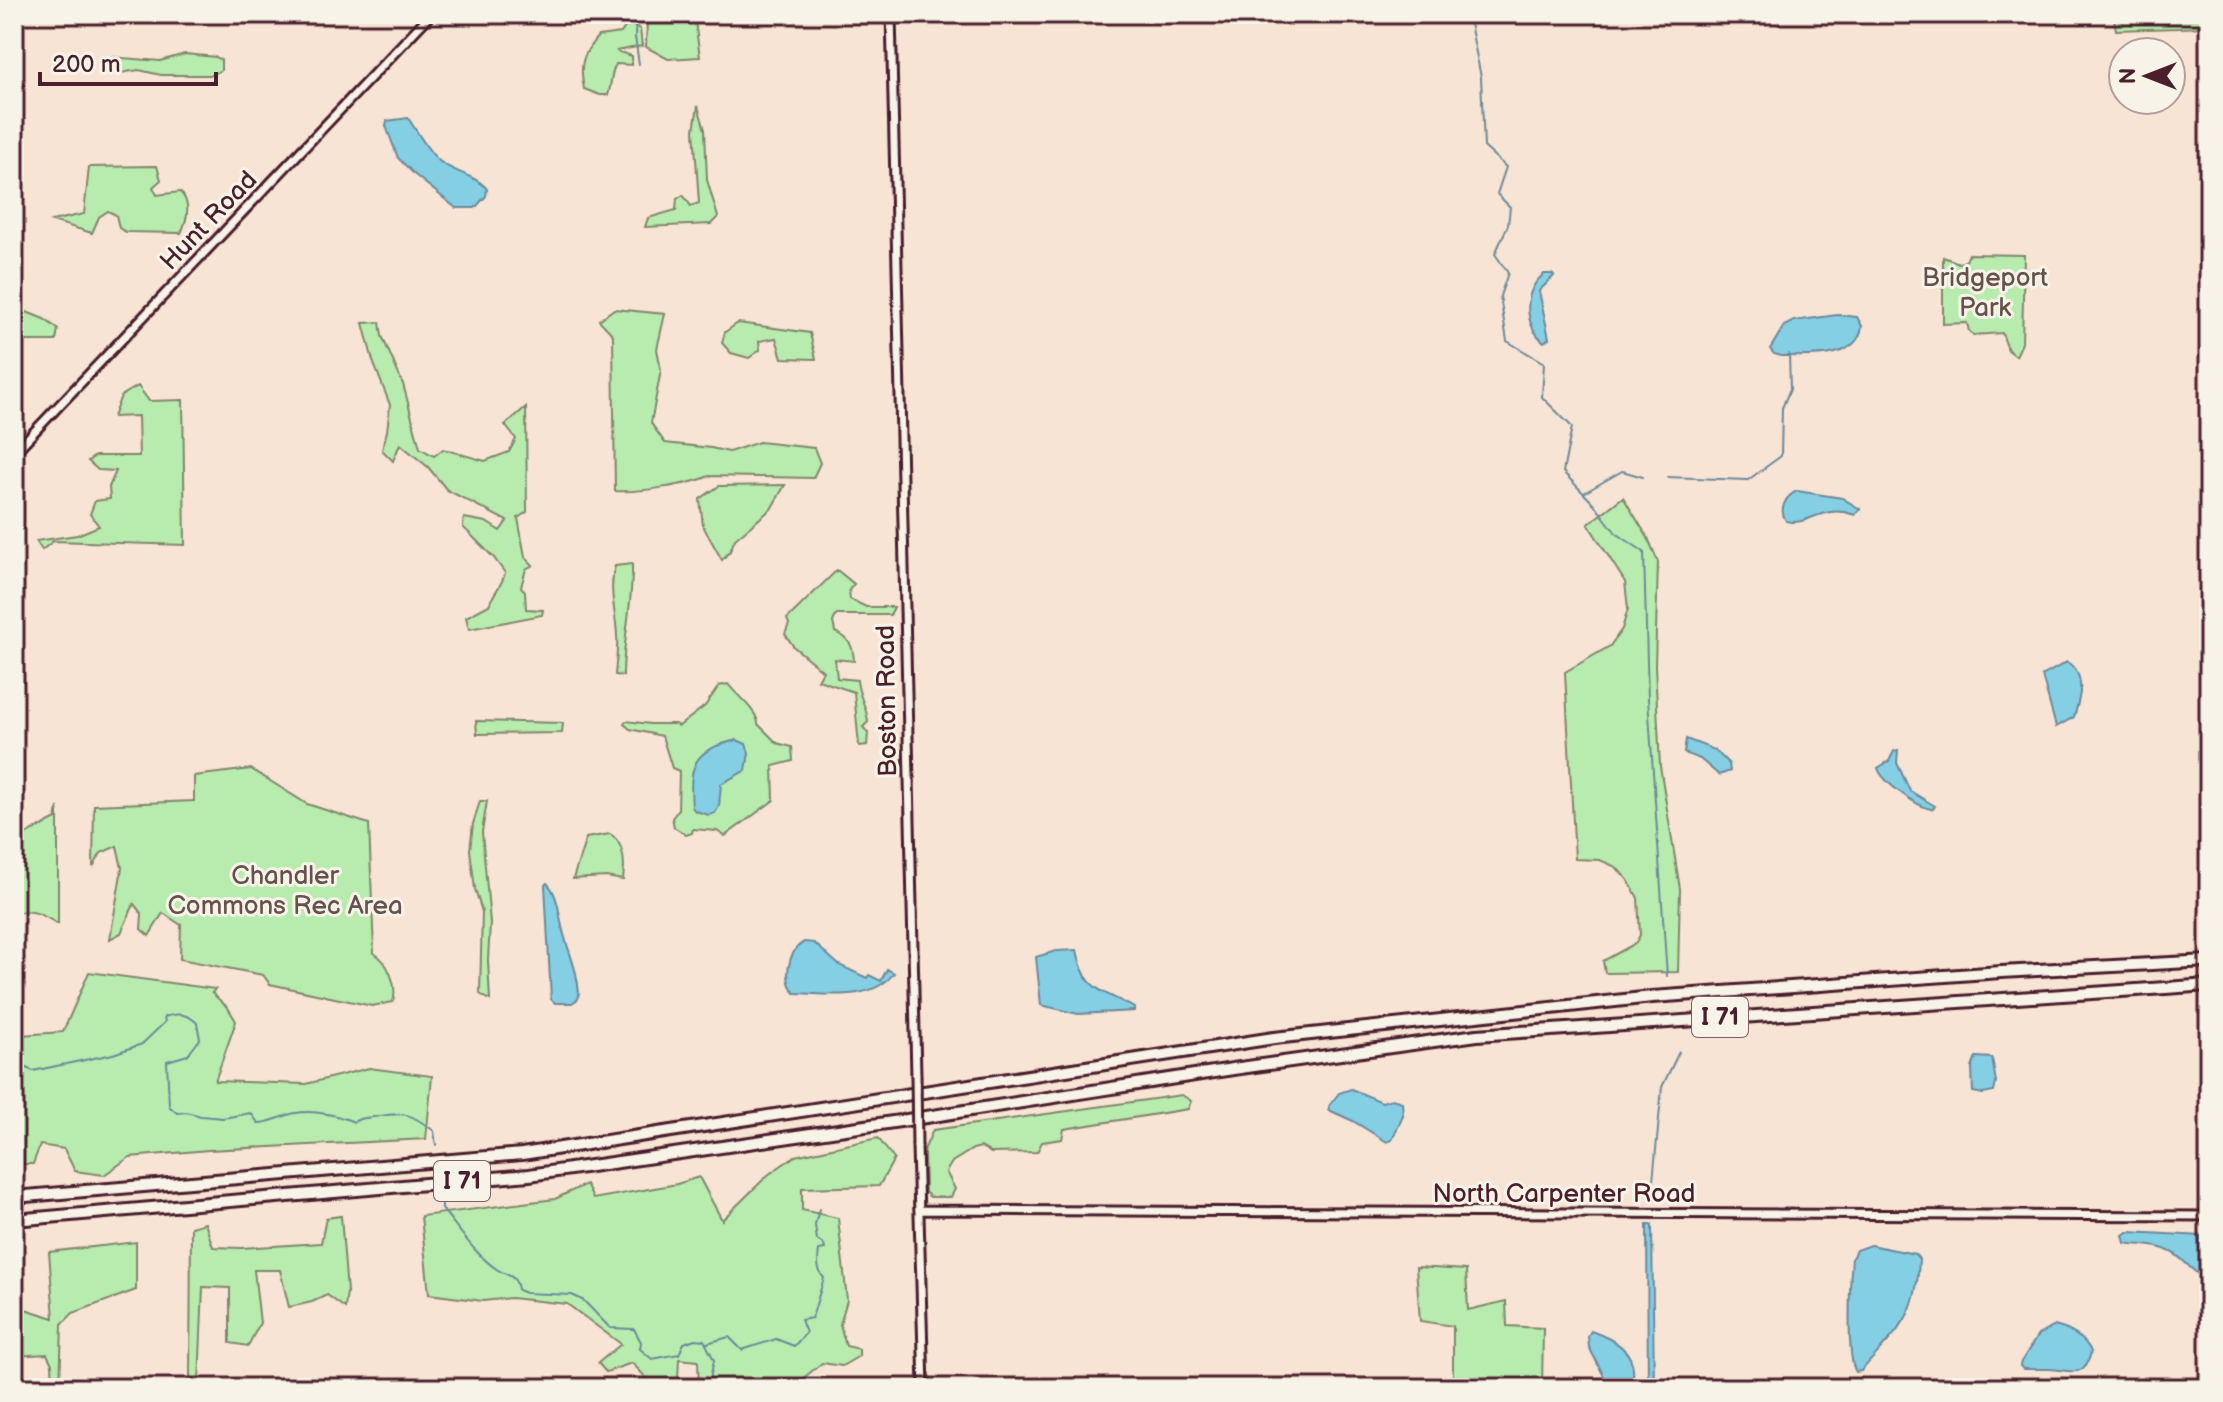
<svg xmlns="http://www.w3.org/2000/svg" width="2223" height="1402" font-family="'Balsamiq Sans',sans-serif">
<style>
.green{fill:#b7ecae;stroke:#80866c;stroke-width:2}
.water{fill:#84cfe4;stroke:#6d899a;stroke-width:2}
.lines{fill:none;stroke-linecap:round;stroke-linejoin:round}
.stream{stroke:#6d899a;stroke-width:2}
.minor-casing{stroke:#4a1f2b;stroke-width:13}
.highway-casing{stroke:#4a1f2b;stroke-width:16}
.minor{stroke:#f7f3e8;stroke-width:7}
.highway{stroke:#f7f3e8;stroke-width:10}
.minor-bridge-casing{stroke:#4a1f2b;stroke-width:13;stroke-linecap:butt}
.minor-bridge{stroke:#f7f3e8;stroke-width:7}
.labels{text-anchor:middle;stroke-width:6;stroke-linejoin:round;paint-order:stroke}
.shield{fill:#f7f3e8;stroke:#7e5f64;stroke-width:2}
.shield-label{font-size:24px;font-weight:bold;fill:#4a1f2b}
.street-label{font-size:26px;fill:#4a1f2b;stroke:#f7f3e8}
.park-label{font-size:26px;fill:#65524c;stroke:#f7f3e8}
</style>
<rect width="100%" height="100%" fill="#f7e4d4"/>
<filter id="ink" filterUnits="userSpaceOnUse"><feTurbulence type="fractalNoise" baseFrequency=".0125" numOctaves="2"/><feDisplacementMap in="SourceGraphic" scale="16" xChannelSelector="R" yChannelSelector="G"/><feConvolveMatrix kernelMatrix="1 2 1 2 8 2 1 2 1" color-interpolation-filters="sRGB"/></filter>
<g filter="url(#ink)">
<path class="green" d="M 634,14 L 694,14 L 700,57 L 668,59 L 646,47 L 647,19 Z
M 2113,14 L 2209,14 L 2209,27 L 2116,30 Z
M 628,23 L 640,29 L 642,46 L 616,51 L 632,56 L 632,65 L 616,64 C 610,74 612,84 608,95 L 600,95 L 584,89 C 579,65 582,55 598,36 L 621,33 Z
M 185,54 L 216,57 L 221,60 L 221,70 L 212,75 L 161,75 L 139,70 L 120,73 L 107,69 L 110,57 L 160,61 Z
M 698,106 L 705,130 L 707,180 L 718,217 L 711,224 L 645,227 L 648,218 L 676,210 L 677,199 L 683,195 L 691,206 L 699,203 L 694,130 Z
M 157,166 L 161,180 L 153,187 L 157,195 L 180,192 C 192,203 187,220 181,233 L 126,232 L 119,228 L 116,215 L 108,211 L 99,217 L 92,233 L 52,221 L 84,214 L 89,167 Z
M 1969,254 L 2024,255 L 2022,343 L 2016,356 L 2008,350 L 2002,333 L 1973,335 L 1969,331 L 1967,323 L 1943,324 L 1943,257 L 1959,263 L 1966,261 Z
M 14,307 L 44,319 L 58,329 L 56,341 L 14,341 Z
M 614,309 L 665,314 L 657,349 L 661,370 L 651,423 L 665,443 L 711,448 L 729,452 L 759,442 L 814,448 L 820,463 L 813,478 L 709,476 C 690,485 635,493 615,491 L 613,335 L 599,320 Z
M 380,322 L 382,336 L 403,384 L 420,448 L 434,456 L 443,449 L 485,461 L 509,452 L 516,439 L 505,425 L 526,407 L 527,512 L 518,518 L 525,557 L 533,565 L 526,569 L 521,587 L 525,591 L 526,609 L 543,610 L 542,615 L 469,629 L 466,617 L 489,605 C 493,593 502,586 505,573 L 494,558 L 463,527 L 464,518 L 486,522 L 500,531 L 507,521 L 447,490 L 428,467 L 400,444 L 393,461 L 382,450 L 387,431 L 390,405 L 373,361 L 363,323 Z
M 738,323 L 810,333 L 816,359 L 782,358 L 776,338 L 759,341 L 760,350 L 749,358 L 731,353 L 722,343 L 725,332 Z
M 138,386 L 149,401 L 183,400 L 185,545 L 53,541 L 42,550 L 36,541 L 77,535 L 99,526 L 90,514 L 95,501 L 110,499 L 109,487 L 116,471 L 98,470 L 88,461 L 95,456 L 139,456 L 138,416 L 113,417 L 121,396 Z
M 785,485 L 771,509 L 735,539 L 730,551 L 722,560 L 703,526 L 700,499 L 719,486 Z
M 1623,497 L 1648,538 L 1658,562 L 1655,666 L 1660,766 L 1680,889 L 1678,972 L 1605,973 L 1603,961 L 1636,943 L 1640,935 L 1638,898 L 1628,880 L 1616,867 L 1600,860 L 1575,859 L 1565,672 L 1610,646 L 1622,629 L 1628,609 L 1625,582 L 1588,524 Z
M 632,564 C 633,602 623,638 623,676 L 615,675 C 616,662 618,649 617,636 C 616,612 608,590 615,566 Z
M 837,570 L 854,584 L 849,590 L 850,599 L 866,607 L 894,607 L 890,615 L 836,615 L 833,622 L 835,632 C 849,638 853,645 854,661 L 835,659 L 837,678 L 857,680 C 858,696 867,706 868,722 L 863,727 L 868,733 L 867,745 L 859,746 L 854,692 L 818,680 L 823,671 L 794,647 L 785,634 L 789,624 L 787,619 Z
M 728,684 C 737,696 758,711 758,724 L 777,743 L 792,747 L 793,761 L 773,766 L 774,800 L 725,836 L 717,831 L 693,829 L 692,833 L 686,835 L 674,827 L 672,818 L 678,810 L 679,771 L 672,768 L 662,736 L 630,729 L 624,724 L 626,721 L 650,724 L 675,724 L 679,726 L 705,706 L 719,686 Z
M 476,721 L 563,723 L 562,733 L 477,734 Z
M 251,769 L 307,804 L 369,824 L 374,953 C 388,961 398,986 393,1002 L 372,1006 L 270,984 L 263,975 L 180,959 L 181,925 L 163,913 L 149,936 L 141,929 L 142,914 L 134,904 L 121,933 L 110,939 L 122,868 L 117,846 L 101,853 L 93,867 L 94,805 L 194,801 L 194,776 Z
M 480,801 L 487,801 L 482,832 L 490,923 L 488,960 L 490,1000 L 480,994 L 482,912 L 475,889 L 470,850 L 473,824 Z
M 58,807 L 58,924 C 44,916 29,906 14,915 L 14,838 L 21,837 L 56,819 Z
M 610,834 C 625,843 625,864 623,880 L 606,877 L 573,879 L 586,838 Z
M 14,972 L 18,972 L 21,1035 L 63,1032 L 89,972 L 215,989 L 212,993 L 228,1008 L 236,1021 L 215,1081 L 306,1084 L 369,1068 L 432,1076 L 426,1139 L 208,1150 L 130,1157 L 104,1175 L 75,1171 L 64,1149 L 40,1145 L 33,1164 L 14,1164 Z
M 1182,1095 L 1191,1101 L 1188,1109 L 1064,1129 L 1062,1139 L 1042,1142 L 1037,1152 L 991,1153 L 981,1147 L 973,1149 L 952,1162 L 946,1172 L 955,1189 L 951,1197 L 930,1197 L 925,1192 L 924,1150 L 933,1130 Z
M 878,1138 L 894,1159 L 879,1186 L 802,1188 L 802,1210 L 838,1218 L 847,1300 L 840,1324 L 846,1346 L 859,1349 L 859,1356 L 842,1366 L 822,1363 L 791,1388 L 699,1388 L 698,1361 L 679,1359 L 678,1379 L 653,1385 L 632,1363 L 606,1372 L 598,1363 L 621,1344 L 567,1304 L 511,1298 L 483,1301 L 429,1294 L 421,1216 L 555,1199 L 586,1184 L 593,1199 L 677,1184 L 699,1177 L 722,1220 L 768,1175 L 795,1156 Z
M 341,1216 L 347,1292 L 345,1308 L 327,1295 L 312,1302 L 289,1307 L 280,1270 L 254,1270 L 260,1323 L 248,1346 L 230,1343 L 230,1288 L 203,1287 L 199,1382 L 190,1381 L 191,1227 L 205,1223 L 213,1247 L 241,1248 L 321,1243 L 326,1218 Z
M 136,1242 L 136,1290 L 73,1313 L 62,1324 L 60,1388 L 53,1388 L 52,1364 L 47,1354 L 14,1356 L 14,1328 L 25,1309 L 54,1318 L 49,1252 Z
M 1416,1267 L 1466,1270 L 1468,1310 L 1506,1301 L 1507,1326 L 1543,1328 L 1542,1388 L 1453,1388 L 1453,1326 L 1420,1321 Z"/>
<path class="water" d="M 408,118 C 417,131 426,149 438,160 C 452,173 475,174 487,189 L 486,196 L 475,208 L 456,208 L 415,175 L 398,158 L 386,126 L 387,121 Z
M 1544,274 L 1552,274 L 1554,276 L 1539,291 L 1549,338 L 1544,342 C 1524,325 1522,292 1544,274 Z
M 1837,315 L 1857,317 L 1862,326 C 1858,361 1808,356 1781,356 L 1774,354 L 1770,349 L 1784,326 L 1794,321 Z
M 1797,491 L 1842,498 L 1860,509 L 1855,515 C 1821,503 1809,527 1786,521 C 1778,509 1786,496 1797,491 Z
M 2067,662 C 2087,675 2080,698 2074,717 L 2056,727 L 2042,676 Z
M 1686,739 L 1715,750 L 1729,764 L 1730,771 L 1719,775 L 1700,759 L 1684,753 Z
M 737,740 L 746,744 L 749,753 L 746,770 L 721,784 L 719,806 L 715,813 L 709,815 L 695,811 L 692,807 C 689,765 692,750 737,740 Z
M 1898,750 L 1897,763 L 1910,791 L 1935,806 L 1933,809 C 1920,809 1882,782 1878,768 L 1889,761 L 1894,751 Z
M 547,883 C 560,896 559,921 565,938 C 571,958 578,973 579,995 L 578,999 L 572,1003 L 555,1003 L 551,999 L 545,885 Z
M 804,942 L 814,943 L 839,965 L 867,978 L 869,975 L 881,981 L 887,969 L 894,973 C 872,1002 827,994 795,993 C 782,979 789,950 804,942 Z
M 1077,950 C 1085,992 1101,989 1134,1008 L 1134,1011 L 1078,1014 L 1041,1005 L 1036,957 L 1056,951 Z
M 1976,1057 L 1992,1058 L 1996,1083 L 1994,1092 L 1983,1094 L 1973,1092 L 1972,1068 Z
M 1351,1089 L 1382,1102 L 1392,1099 L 1402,1102 L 1403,1115 L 1392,1140 L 1387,1142 L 1353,1121 L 1329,1110 L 1329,1106 L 1339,1093 Z
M 1647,1225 L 1652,1225 L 1654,1388 L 1648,1388 Z
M 2128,1232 L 2204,1236 L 2209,1241 L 2209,1278 C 2193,1276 2186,1259 2171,1252 C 2156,1244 2142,1246 2125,1243 L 2123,1235 Z
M 1870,1245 L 1915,1254 L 1919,1259 C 1917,1319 1899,1328 1861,1371 L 1856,1372 C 1846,1358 1850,1280 1852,1258 L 1856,1250 Z
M 2054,1326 C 2068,1329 2086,1338 2091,1352 C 2085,1380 2069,1370 2050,1369 C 2041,1369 2032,1369 2023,1369 L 2020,1366 L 2021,1362 L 2038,1335 Z
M 1591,1331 C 1613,1339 1636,1350 1633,1377 L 1621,1386 L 1608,1384 L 1589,1347 L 1588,1336 Z"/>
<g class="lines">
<path class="stream" d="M 636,14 L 635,37 L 639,64
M 1468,14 L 1481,77 L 1484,147 L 1506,167 L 1497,194 L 1510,207 L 1508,225 L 1495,254 L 1508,273 L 1500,296 L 1507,341 L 1544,363 L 1542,397 L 1572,427 L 1563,472 L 1594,504 L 1616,533 L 1644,552 L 1648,699 L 1667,976
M 1667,477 L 1748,480 L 1781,456 L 1782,408 L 1790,389 L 1789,354
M 1584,493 L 1622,471 L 1643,477
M 14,1062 L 33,1071 L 113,1054 L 142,1044 L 165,1022 L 164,1017 C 178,1013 187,1013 197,1023 L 200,1039 L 188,1055 L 167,1061 L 169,1106 L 177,1113 L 186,1112 L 201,1116 L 223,1118 L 251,1113 L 258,1123 C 272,1123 283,1115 296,1113 C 314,1110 338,1115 354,1122 C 361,1117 364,1119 372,1117 C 404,1113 407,1110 434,1131 L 436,1145
M 442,1201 L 442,1209 C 459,1229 476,1256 498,1270 C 510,1277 516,1275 518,1290 L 525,1293 L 572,1295 L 584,1301 L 610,1328 L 634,1329 L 641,1342 L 640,1349 L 652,1359 L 679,1354 L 684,1343 L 695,1339 L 704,1340 L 714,1360 L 708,1388
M 1651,1202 L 1662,1087 L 1679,1052
M 707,1343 L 729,1337 L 742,1350 L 776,1339 L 794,1346 L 806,1333 L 801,1320 L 812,1318 L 824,1278 C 816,1269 818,1260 819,1250 L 825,1249 L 824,1245 L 817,1240 L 815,1225 L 819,1209"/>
<g class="minor-casing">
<path id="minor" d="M 891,14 L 916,1075
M 14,453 L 431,14
M 917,1146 L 924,1388
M 919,1210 L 2209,1216"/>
</g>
<g class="highway-casing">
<path id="highway" d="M 14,1197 L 522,1154 L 1274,1038 L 1652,997 L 2001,972 L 2209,961
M 14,1220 L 529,1175 L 907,1120 L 1233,1069 L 1477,1035 L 2209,985"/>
</g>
<use href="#minor" class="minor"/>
<use href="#highway" class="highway"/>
<g class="minor-bridge-casing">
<path id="minor-bridge" d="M 916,1075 L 917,1146"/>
</g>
<use href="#minor-bridge" class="minor-bridge"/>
</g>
</g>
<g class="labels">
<g class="shield">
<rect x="1692" y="997" width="56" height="40" rx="6"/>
<rect x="434" y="1161" width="56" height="40" rx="6"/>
</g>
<g class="shield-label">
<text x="1720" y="1025">I 71</text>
<text x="462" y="1189">I 71</text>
</g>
<g class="street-label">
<text transform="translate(208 220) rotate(-46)" y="9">Hunt Road</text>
<text transform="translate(886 701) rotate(-91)" y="9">Boston Road</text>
<text x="1564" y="1202">North Carpenter Road</text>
</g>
<g class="park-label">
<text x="1985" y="286">Bridgeport<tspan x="1985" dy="30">Park</tspan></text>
<text x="285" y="884">Chandler<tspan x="285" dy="30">Commons Rec Area</tspan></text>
</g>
</g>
<rect width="2223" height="1402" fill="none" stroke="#f7f3e8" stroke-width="48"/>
<rect x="24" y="24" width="2175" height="1354" fill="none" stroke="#4a1f2b" stroke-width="3" filter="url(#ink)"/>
<g transform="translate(2147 76) rotate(270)"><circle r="38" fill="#f7f3e8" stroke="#b29e9c" stroke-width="2"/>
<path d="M0-6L14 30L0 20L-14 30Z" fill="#4a1f2b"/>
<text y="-12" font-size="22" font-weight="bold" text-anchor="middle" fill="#4a1f2b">N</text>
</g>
<path d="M40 72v12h176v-12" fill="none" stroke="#4a1f2b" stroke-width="4"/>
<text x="52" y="72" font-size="24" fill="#4a1f2b" stroke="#f7f3e8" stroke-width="6" paint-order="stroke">200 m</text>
</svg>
